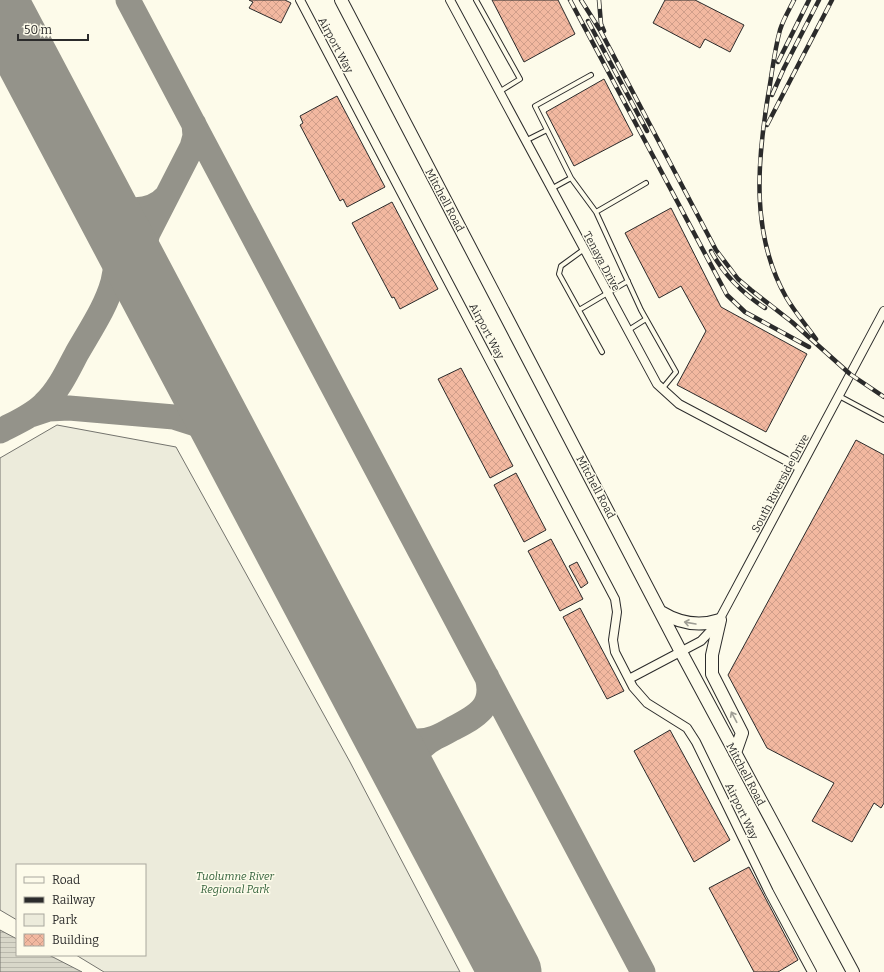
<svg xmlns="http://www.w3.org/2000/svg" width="884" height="972" font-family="Bitter,serif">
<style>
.green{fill:#ecebdb;stroke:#74746e}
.water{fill:url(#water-rules);stroke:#74746e}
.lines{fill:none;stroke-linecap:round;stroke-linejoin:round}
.taxiway{stroke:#94938a;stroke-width:25}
.runway{stroke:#94938a;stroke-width:63}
.building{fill:url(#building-cross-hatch);stroke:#2b2b2b}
.service-casing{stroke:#2b2b2b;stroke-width:6}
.minor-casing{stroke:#2b2b2b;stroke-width:10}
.secondary-casing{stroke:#2b2b2b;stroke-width:14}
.service{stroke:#fdfbea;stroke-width:4}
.minor{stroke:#fdfbea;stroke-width:8}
.secondary{stroke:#fdfbea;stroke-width:12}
.rail-casing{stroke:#2b2b2b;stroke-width:4.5}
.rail{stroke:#fdfbea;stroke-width:3;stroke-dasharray:9;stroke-linecap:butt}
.oneway{stroke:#9e9d94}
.labels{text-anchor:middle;stroke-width:3;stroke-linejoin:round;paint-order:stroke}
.street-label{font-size:11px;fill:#2b2b2b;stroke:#fdfbea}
.park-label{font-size:11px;font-style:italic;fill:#34623c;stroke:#fdfbea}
</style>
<defs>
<pattern id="water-rules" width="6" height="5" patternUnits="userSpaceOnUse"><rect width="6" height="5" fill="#d8d7c9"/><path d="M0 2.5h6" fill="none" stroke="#bab9ad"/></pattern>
<pattern id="building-cross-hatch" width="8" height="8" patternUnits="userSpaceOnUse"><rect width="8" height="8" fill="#f2b8a0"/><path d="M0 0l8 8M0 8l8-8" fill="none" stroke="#d09e8a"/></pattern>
</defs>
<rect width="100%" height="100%" fill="#fdfbea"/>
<path class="green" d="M 57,425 L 176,447 L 350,762 L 460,972 L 104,972 L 76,955 L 145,955 L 145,865 L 17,865 L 17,920 L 0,910 L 0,458 Z"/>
<path class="water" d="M 0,930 L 17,939 L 17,955 L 49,955 L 82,972 L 0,972 Z"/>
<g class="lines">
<path class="taxiway" d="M 128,0 L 643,972
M 96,189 C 111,213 148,217 167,196
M 151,293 C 142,272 140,255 148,233 L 192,147 L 195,136 L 194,124
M 31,415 L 49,409 L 69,408 L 174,417 L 196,424 L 211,433 L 224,444 L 240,462
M 0,431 C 15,423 32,416 44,404 C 59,390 68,370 77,353 C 106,303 128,275 110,215
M 376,719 C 386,731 399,740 415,741 C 429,742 440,736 452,729 C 475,717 496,707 487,677
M 413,789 C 406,767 416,748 435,738"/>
<path class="runway" d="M 0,8 L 510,972"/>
</g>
<path class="building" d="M 249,0 L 285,0 L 291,3 L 281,23 L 249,8 L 253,2 Z
M 492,0 L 558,0 L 575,34 L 524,62 Z
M 665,0 L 695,0 L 744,25 L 730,52 L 705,39 L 700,48 L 653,23 Z
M 604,79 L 633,135 L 574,166 L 546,112 Z
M 337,96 L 385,187 L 347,207 L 343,199 L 340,201 L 300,125 L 303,123 L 300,116 Z
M 392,202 L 438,289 L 400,309 L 394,297 L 392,298 L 352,223 Z
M 671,208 L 721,307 L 807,354 L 766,432 L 677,385 L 706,331 L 681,286 L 659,298 L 625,233 Z
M 461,368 L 513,466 L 490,478 L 438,379 Z
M 856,440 L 884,455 L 884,803 L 881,808 L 874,803 L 852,842 L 812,821 L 834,783 L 767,748 L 728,675 Z
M 516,473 L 546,530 L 524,542 L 494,485 Z
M 551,539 L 583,599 L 560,611 L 528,551 Z
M 577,562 L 588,583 L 581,588 L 569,566 Z
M 580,608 L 624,691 L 607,699 L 563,617 Z
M 670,730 L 730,840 L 694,862 L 634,751 Z
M 749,867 L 798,960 L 778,972 L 754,972 L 709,888 Z"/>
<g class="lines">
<g class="service-casing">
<path id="service" d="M 476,0 L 520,79 L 499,92
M 525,141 L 547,130
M 571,178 L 535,106 L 591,75
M 551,189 L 571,178 L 596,212 L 646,183
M 596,212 L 641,310 L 676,372 L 662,389
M 583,250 L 561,266 L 559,274 L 602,352
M 579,310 L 628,281
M 627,331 L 646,319
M 839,396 L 884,420"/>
</g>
<g class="minor-casing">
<path id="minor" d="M 300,0 L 615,599 L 617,612 L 613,640 L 615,652 L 633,687 L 647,703 L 687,728 L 696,742 L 769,892 L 812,972
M 450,0 L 657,384 L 679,404 L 800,468
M 629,679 L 701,641 L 717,624 L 884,311"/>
</g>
<g class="secondary-casing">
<path id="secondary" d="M 341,0 L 681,652 L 853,972
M 661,612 C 679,623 699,627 720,620
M 720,620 L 712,655 L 712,674 L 742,733 L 735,753"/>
</g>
<use href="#service" class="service"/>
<use href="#minor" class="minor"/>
<use href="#secondary" class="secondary"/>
<g class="rail-casing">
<path id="rail" d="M 570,0 L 727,295 L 745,312 L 809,347
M 581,0 L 600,30 L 716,250 L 738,279 L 751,290 L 792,322 L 850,374 L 884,397
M 599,0 L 601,24 L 604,31
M 794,0 C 789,10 783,20 780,30 C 774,52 772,74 768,96 C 757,163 751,235 786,297 C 794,311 806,325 816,339
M 588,21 L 647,131
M 778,62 L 809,0
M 772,95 L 784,68 L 819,0
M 767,125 L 832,0
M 711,251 C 724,275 742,293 765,308"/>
</g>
<use href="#rail" class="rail"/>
</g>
<defs><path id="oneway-shaft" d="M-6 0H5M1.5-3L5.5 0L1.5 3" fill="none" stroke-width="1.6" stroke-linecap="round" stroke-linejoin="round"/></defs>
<g class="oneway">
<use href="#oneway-shaft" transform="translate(690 623) rotate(-170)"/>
<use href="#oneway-shaft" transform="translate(734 717) rotate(-118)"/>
</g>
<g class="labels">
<g class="street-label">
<text transform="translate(336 45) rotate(62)" y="4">Airport Way</text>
<text transform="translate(445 200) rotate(62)" y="4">Mitchell Road</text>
<text transform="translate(602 261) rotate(62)" y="4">Tenaya Drive</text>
<text transform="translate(487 331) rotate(62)" y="4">Airport Way</text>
<text transform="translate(780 483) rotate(-62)" y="4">South Riverside Drive</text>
<text transform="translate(596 487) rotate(62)" y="4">Mitchell Road</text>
<text transform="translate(746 774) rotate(62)" y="4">Mitchell Road</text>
<text transform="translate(742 811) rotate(64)" y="4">Airport Way</text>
</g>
<g class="park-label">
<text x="235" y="880">Tuolumne River<tspan x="235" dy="13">Regional Park</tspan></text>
</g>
</g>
<rect x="16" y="864" width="130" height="92" fill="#fdfbea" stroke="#a9a89e"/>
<rect x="24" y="877" width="20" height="6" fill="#fdfbea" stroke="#a9a89e"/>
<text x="52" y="884" font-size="12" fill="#2b2b2b">Road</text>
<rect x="24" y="897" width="20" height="6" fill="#2b2b2b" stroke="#a9a89e"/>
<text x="52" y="904" font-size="12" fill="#2b2b2b">Railway</text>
<rect x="24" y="914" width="20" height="12" fill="#ecebdb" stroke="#a9a89e"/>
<text x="52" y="924" font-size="12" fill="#2b2b2b">Park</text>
<rect x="24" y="934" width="20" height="12" fill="url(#building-cross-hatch)" stroke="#a9a89e"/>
<text x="52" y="944" font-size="12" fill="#2b2b2b">Building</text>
<path d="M18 34v6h70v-6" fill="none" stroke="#2b2b2b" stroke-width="2"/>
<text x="24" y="34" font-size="12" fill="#2b2b2b" stroke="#fdfbea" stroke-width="3" paint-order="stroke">50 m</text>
</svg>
